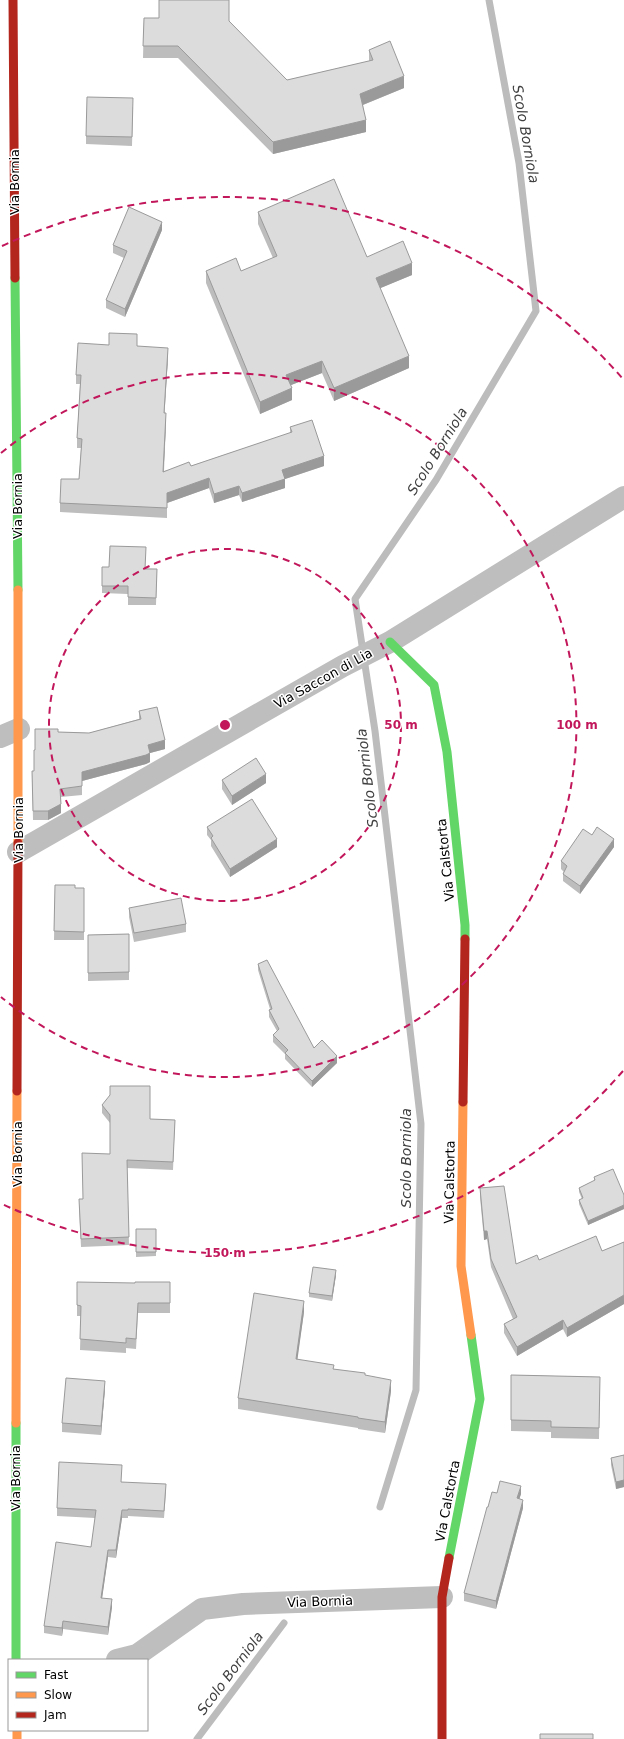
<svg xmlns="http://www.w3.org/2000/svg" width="624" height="1739" font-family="'DejaVu Sans',sans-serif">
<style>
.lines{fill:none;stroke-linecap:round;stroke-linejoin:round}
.stream{stroke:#bcbcbc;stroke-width:7}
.street{stroke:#bebebe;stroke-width:22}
.fast{stroke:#63d668;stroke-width:9}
.slow{stroke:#ff974d;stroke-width:9}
.jam{stroke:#b3261e;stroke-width:9}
.wall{fill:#bdbdbd}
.shaded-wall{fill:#9a9a9a}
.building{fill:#dcdcdc;stroke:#9a9a9a}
.ring{fill:none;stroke:#c2185b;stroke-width:2;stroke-dasharray:7 5}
.labels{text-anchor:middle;stroke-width:3;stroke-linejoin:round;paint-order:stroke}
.street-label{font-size:13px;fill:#000;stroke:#fff}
.water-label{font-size:14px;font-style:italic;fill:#404040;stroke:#fff}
.centre{fill:#c2185b;stroke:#fff;stroke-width:2}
.ring-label{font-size:12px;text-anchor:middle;font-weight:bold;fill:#c2185b;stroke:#fff;stroke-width:3;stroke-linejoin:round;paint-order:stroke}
</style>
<rect width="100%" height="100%" fill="#fff"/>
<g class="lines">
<path class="stream" d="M 380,1507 L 416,1390 L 421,1124 L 375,731 L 355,599 L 436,480 L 536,311 L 519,163 L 489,0
M 197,1739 L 284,1623"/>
<path class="street" d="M 0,737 L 19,729
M 18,852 L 343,666 L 390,642 L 624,497
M 117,1660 L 137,1655 L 202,1609 L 243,1604 L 442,1597"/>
<path class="fast" d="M 15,278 L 18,590
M 390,642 L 434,685 L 447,752 L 465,925 L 465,939
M 16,1423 L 16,1660
M 449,1558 L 480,1399 L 471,1335"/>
<path class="slow" d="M 18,590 L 18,843
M 463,1102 L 461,1266 L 471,1335
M 16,1423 L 17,1091
M 17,1730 L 17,1739"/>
<path class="jam" d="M 13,0 L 15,278
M 17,1091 L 18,843
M 463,1102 L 465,939
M 442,1739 L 442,1597 L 449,1558"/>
</g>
<path class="wall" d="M 144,18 L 229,21 L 287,80 L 369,61 L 369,50 L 404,88 L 363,105 L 366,132 L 273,154 L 178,58 L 143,58 Z
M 133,107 L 132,146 L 86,144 L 86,136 Z
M 258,212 L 367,257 L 412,275 L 380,288 L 409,368 L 334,401 L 322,373 L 291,385 L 292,400 L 260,414 L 206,283 L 206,271 L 241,271 L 273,258 L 258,224 Z
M 162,230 L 125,317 L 106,308 L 106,300 L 124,258 L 113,253 L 113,245 Z
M 137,346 L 168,357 L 164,413 L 166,423 L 164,471 L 191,466 L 290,433 L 290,427 L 324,466 L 285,479 L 285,488 L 242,502 L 239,495 L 214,503 L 209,488 L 167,503 L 167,518 L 60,512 L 60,503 L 79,479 L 81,448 L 77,448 L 77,438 L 80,384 L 76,384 L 76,375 Z
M 102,567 L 157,569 L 156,605 L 128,605 L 128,594 L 102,593 Z
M 139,711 L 165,749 L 150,753 L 150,762 L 146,764 L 82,781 L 82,795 L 61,797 L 61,813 L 48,820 L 33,820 L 32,771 L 34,771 L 35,750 L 58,732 L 89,733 L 139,719 Z
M 222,780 L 266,783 L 232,805 L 222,789 Z
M 207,827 L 277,847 L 230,877 L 211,846 L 211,840 L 207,835 Z
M 592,835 L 614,847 L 580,894 L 563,881 L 563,874 L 564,872 L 561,869 L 561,861 Z
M 55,885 L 75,888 L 84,888 L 84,940 L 54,940 Z
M 129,908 L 186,924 L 186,932 L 134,942 L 129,917 Z
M 129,934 L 129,980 L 88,981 L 88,935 Z
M 258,964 L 314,1048 L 337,1063 L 312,1087 L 285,1059 L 285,1054 L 273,1042 L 273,1035 L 277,1031 L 269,1017 L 269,1010 L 270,1009 L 258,970 Z
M 102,1105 L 150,1119 L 175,1120 L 173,1170 L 127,1168 L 129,1245 L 81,1247 L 79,1207 L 83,1199 L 110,1154 L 110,1123 L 102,1113 Z
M 594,1177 L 624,1195 L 624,1209 L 588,1225 L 579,1204 L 579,1200 L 582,1199 L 579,1192 L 579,1188 L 594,1181 Z
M 480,1188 L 516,1264 L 539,1260 L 602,1251 L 624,1242 L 624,1304 L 567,1337 L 563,1329 L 517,1356 L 504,1333 L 504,1324 L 513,1319 L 491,1267 L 487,1239 L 484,1240 L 480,1197 Z
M 136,1229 L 156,1229 L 156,1256 L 136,1257 Z
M 336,1275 L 332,1301 L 309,1297 L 309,1293 Z
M 170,1282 L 170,1313 L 138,1313 L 136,1349 L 126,1348 L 126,1353 L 80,1350 L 81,1316 L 77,1316 L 77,1305 L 135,1283 Z
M 304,1312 L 297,1359 L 334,1369 L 365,1375 L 391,1391 L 385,1433 L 358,1429 L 358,1428 L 238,1409 L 238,1398 Z
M 511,1375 L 600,1377 L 599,1439 L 551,1438 L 551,1432 L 511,1431 Z
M 105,1389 L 101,1435 L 62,1432 L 62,1423 Z
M 624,1455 L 624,1487 L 616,1489 L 611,1465 L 611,1458 Z
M 121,1482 L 166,1492 L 164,1518 L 128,1516 L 128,1518 L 122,1518 L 116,1558 L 108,1557 L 102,1598 L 112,1607 L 108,1635 L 63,1629 L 62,1636 L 44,1633 L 44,1626 L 91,1547 L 95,1518 L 57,1516 L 57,1508 Z
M 497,1493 L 521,1494 L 519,1499 L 523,1508 L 496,1609 L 464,1601 L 464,1593 L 488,1507 Z"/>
<path class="shaded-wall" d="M 404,76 L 404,88 L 360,106 L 360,94 Z
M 366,120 L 366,132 L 273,154 L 273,142 Z
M 162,222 L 162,230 L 125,317 L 125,309 Z
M 412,263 L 412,275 L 376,290 L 376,278 Z
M 168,348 L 168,357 L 164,422 L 164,413 Z
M 409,356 L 409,368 L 334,401 L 334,388 Z
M 322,361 L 322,373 L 286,387 L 286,375 Z
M 292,388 L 292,400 L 260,414 L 260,402 Z
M 166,413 L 166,423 L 163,481 L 163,472 Z
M 324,456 L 324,466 L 285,479 L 285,488 L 242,502 L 242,493 L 282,470 Z
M 209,478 L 209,488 L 167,503 L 167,518 L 167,493 Z
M 239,486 L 239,495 L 214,503 L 214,494 Z
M 165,740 L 165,749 L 150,753 L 150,762 L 146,764 L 82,781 L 82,772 L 148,745 Z
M 266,774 L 266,783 L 232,805 L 232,796 Z
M 61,804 L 61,813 L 48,820 L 48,811 Z
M 277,839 L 277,847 L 230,877 L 230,869 Z
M 614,839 L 614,847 L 580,894 L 580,886 Z
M 337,1056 L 337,1063 L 312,1087 L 312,1081 Z
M 624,1205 L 624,1209 L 588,1225 L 588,1221 Z
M 484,1231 L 487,1231 L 487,1239 L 484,1240 Z
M 336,1270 L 336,1275 L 332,1301 L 332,1296 Z
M 624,1295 L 624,1304 L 567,1337 L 567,1328 Z
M 304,1301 L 304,1312 L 296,1370 L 296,1359 Z
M 563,1320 L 563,1329 L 517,1356 L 517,1347 Z
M 391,1380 L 391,1391 L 385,1433 L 385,1422 Z
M 105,1381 L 105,1389 L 101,1435 L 101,1426 Z
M 624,1480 L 624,1487 L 616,1489 L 616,1482 Z
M 521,1486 L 521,1494 L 517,1506 L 517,1498 Z
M 523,1500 L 523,1508 L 496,1609 L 496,1601 Z
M 122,1510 L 122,1518 L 116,1558 L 116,1550 Z
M 108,1550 L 108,1557 L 101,1606 L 101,1598 Z
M 112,1599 L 112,1607 L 108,1635 L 108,1627 Z
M 63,1621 L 63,1629 L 62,1636 L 62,1628 Z"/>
<path class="building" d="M 159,0 L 229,0 L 229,21 L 287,80 L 373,60 L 369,50 L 390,41 L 404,76 L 360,94 L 366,120 L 273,142 L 178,46 L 143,46 L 144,18 L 159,18 Z
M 87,97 L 133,98 L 132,137 L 86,136 Z
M 334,179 L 367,257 L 403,241 L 412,263 L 376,278 L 409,356 L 334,388 L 322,361 L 286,375 L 292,388 L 260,402 L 206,271 L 236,258 L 241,271 L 277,256 L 258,212 Z
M 129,207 L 162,222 L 125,309 L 106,300 L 127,251 L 113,245 Z
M 109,333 L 137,334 L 137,346 L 168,348 L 164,413 L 166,413 L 163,472 L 189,462 L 191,466 L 292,432 L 290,427 L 312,420 L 324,456 L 282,470 L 285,479 L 242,493 L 239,486 L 214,494 L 209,478 L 167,493 L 167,508 L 60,503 L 61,479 L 79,479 L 82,439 L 77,438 L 81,375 L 76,375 L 78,343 L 109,345 Z
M 110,546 L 146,547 L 145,569 L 157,569 L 156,598 L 128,597 L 128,586 L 102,586 L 102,567 L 109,567 Z
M 157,707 L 165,740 L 148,745 L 150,753 L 146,755 L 82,772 L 82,786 L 60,789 L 61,804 L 48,811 L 33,811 L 32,771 L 34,771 L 34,750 L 35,750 L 35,729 L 58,729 L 58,732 L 89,733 L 141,719 L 139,711 Z
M 256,758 L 266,774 L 232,796 L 222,780 Z
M 252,799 L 277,839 L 230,869 L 211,838 L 213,836 L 207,827 Z
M 597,827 L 614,839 L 580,886 L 563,874 L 567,866 L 561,861 L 583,829 L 592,835 Z
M 55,885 L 75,885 L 75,888 L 84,888 L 84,932 L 54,931 Z
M 181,898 L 186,924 L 134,933 L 129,908 Z
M 129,934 L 129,972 L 88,973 L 88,935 Z
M 267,960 L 314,1048 L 322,1040 L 337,1056 L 312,1081 L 285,1053 L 288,1050 L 273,1035 L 279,1029 L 269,1010 L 272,1009 L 258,964 Z
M 110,1086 L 150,1086 L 150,1119 L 175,1120 L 173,1162 L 127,1160 L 129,1237 L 81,1239 L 79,1199 L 83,1199 L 82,1153 L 110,1154 L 110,1115 L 102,1105 L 110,1095 Z
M 613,1169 L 624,1195 L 624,1205 L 588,1221 L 579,1200 L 583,1198 L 579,1188 L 595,1180 L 594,1177 Z
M 504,1186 L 516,1264 L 537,1255 L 539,1260 L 596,1236 L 602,1251 L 624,1242 L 624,1295 L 567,1328 L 563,1320 L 517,1347 L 504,1324 L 517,1317 L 491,1259 L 487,1231 L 484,1231 L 480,1188 Z
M 136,1229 L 156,1229 L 156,1252 L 136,1252 Z
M 313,1267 L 336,1270 L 332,1296 L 309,1293 Z
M 77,1282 L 135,1283 L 135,1282 L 170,1282 L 170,1303 L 138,1303 L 136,1339 L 126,1338 L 126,1343 L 80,1339 L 81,1306 L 77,1305 Z
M 254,1293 L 304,1301 L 296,1359 L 334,1365 L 333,1369 L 365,1373 L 365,1375 L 391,1380 L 385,1422 L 358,1418 L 358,1417 L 238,1398 Z
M 511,1375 L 600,1377 L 599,1428 L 551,1427 L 551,1421 L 511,1420 Z
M 66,1378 L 105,1381 L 101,1426 L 62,1423 Z
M 624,1455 L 624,1480 L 616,1482 L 611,1458 Z
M 59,1462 L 122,1465 L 121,1482 L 166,1484 L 164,1511 L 128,1509 L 128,1510 L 122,1510 L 116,1550 L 108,1550 L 101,1598 L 112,1599 L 108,1627 L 63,1621 L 62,1628 L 44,1626 L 56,1542 L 91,1547 L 96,1510 L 57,1508 Z
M 500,1481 L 521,1486 L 517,1498 L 523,1500 L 496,1601 L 464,1593 L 487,1507 L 488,1507 L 492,1492 L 497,1493 Z
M 540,1734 L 593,1734 L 593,1739 L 540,1739 Z"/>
<g class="ring">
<circle cx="225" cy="725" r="176"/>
<path d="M1 453A352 352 0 1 1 1 997"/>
<path d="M623 1071A528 528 0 0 1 2 1204M2 246A528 528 0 0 1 623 379"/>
</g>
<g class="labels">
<g class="street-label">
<text transform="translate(14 182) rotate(-90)" y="5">Via Bornia</text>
<text transform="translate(17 506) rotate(-90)" y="5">Via Bornia</text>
<text transform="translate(323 678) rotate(-29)" y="5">Via Saccon di Lia</text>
<text transform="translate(18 830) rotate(-90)" y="5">Via Bornia</text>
<text transform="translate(445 860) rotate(-96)" y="5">Via Calstorta</text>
<text transform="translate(17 1154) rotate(-90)" y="5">Via Bornia</text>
<text transform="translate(449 1182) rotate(-89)" y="5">Via Calstorta</text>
<text transform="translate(15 1478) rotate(-90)" y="5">Via Bornia</text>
<text transform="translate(447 1501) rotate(-79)" y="5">Via Calstorta</text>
<text transform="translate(320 1601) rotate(-2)" y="5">Via Bornia</text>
</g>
<g class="water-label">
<text transform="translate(526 134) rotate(80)" y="5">Scolo Borniola</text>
<text transform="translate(437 451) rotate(-58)" y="5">Scolo Borniola</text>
<text transform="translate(367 778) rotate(-97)" y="5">Scolo Borniola</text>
<text transform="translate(406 1158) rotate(-90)" y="5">Scolo Borniola</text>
<text transform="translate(230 1673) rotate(-53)" y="5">Scolo Borniola</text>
</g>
</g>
<circle cx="225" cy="725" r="6" class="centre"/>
<g class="ring-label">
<text x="401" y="729">50 m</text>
<text x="577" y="729">100 m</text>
<text x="225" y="1257">150 m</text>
</g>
<rect x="8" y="1659" width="140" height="72" fill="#ffffff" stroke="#999999"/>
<rect x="16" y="1672" width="20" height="6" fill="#63d668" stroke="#999999"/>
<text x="44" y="1679" font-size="12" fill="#000000">Fast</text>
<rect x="16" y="1692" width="20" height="6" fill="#ff974d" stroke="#999999"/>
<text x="44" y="1699" font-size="12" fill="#000000">Slow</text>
<rect x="16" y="1712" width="20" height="6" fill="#b3261e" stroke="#999999"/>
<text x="44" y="1719" font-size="12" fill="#000000">Jam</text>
</svg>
